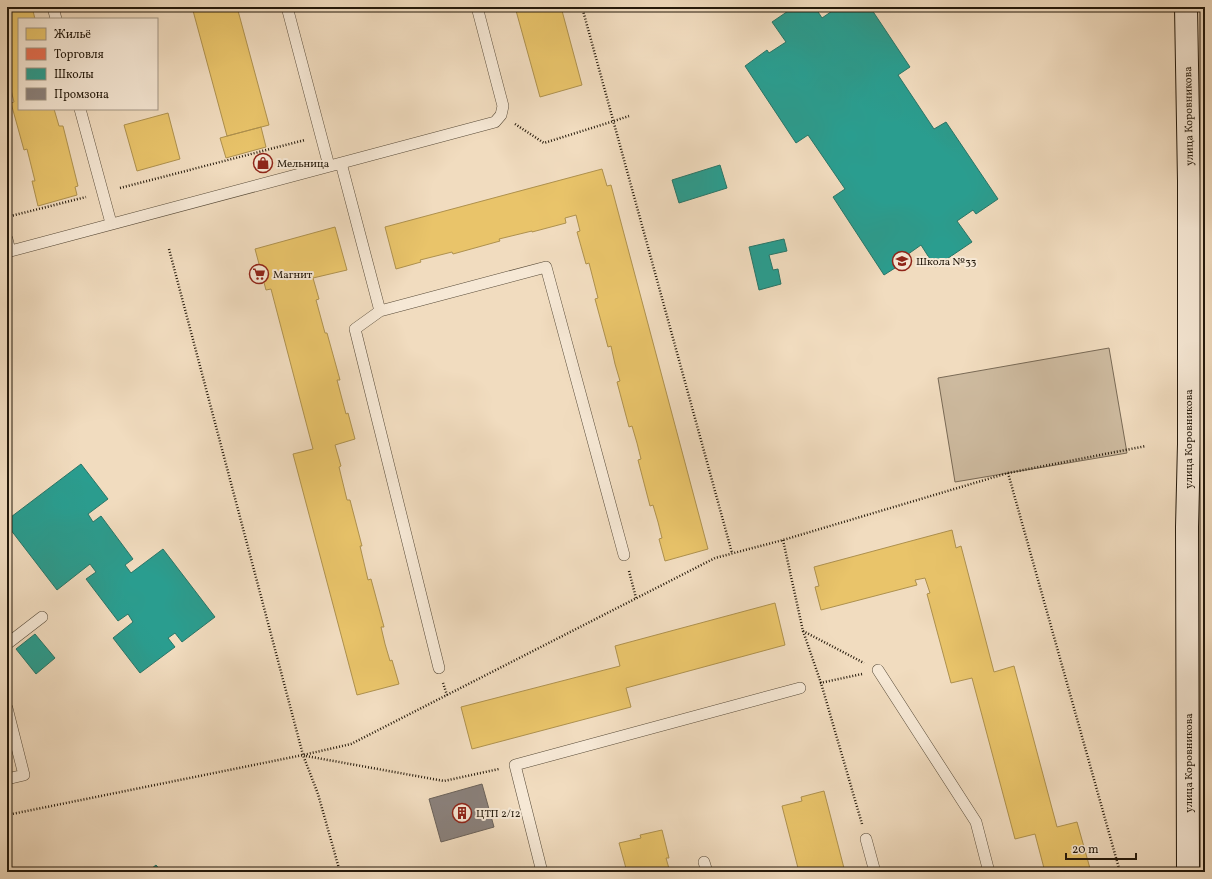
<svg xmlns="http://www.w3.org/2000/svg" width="1212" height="879" font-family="Vollkorn,serif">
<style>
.green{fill:#cebba0;stroke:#796a56}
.homes{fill:#e9c46a;stroke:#ae914e}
.shops{fill:#e76f51;stroke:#ac553c}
.schools{fill:#2a9d8f;stroke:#287567}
.industry{fill:#8a817c;stroke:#6b625a}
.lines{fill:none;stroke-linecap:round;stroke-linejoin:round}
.lane-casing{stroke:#574a38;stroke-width:12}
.secondary-casing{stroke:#24190b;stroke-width:24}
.path{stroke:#24190b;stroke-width:2.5;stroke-dasharray:1 2;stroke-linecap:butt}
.lane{stroke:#f6e8d5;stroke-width:11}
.secondary{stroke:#f6e8d5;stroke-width:22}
.labels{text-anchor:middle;stroke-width:4;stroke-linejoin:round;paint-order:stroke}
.street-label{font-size:11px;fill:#24190b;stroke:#f6e8d5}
.poi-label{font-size:11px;fill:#24190b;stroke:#f6e8d5;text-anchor:start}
</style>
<rect width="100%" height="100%" fill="#f1dcbf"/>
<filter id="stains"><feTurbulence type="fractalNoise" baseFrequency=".005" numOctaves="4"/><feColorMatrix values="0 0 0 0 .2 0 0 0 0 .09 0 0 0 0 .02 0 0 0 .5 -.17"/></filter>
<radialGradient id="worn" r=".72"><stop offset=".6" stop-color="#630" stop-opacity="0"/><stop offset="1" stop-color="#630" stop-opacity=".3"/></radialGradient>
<path class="green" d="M 1109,348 L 1127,453 L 955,482 L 938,378 Z"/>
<path class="homes" d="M 7,7 L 32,7 L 35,19 L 19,19 L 19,109 L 54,109 L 59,126 L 63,126 L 78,186 L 75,187 L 77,195 L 38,206 L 32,181 L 35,181 L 27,149 L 24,150 L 11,103 L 14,102 L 7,74 Z
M 192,7 L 237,7 L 269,125 L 227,136 Z
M 515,7 L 561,7 L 582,85 L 540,97 Z
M 168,113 L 180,159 L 137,171 L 124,125 Z
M 261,127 L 266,147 L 226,158 L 220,138 Z
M 602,169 L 607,186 L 611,185 L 708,549 L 665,561 L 659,539 L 662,538 L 658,522 L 653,505 L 650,506 L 638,460 L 641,459 L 637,443 L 632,426 L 629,427 L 617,382 L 620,381 L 615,364 L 611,346 L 608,347 L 595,299 L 598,298 L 589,263 L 586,264 L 577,232 L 580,231 L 576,215 L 565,218 L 566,223 L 532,232 L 532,231 L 499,239 L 500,241 L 453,254 L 452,252 L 420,260 L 421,262 L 396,269 L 385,227 Z
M 335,227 L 347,270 L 313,278 L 319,299 L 316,300 L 325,333 L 327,333 L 340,380 L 337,380 L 346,414 L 348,413 L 355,439 L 335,445 L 341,466 L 339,467 L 347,500 L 350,500 L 362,546 L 360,546 L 368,580 L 371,579 L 384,627 L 381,627 L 385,644 L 390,661 L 392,660 L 399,684 L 357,695 L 293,454 L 313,449 L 271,289 L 266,290 L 255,249 Z
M 952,530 L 956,548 L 961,546 L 994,672 L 1014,666 L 1057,827 L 1077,822 L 1091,872 L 1045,872 L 1035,834 L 1015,839 L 972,678 L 951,683 L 927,594 L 930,593 L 925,578 L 915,580 L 917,585 L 821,610 L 815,587 L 819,586 L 814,567 Z
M 775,603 L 785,645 L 626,688 L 631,707 L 472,749 L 461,707 L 620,666 L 615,646 Z
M 824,791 L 845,872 L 799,872 L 782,806 L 802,801 L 801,797 Z
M 662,830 L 669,858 L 666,858 L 670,872 L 627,872 L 619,843 L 641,838 L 640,835 Z"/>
<path class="shops" d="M257 162a6 6 0 1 1 12 0a6 6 0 1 1-12 0Z"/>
<path class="schools" d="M 794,7 L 815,7 L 822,18 L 838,7 L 870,7 L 910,67 L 898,75 L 934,129 L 946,122 L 998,199 L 976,214 L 973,210 L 957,221 L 972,242 L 935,267 L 921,245 L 904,257 L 906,261 L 884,275 L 833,197 L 845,189 L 808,135 L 796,143 L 745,66 L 767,50 L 769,53 L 786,42 L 772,22 Z
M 720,165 L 727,188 L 679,203 L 672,180 Z
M 784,239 L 787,251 L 769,255 L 773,270 L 778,269 L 781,284 L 759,290 L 749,247 Z
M 81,464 L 108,499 L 88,514 L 93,522 L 101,516 L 133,559 L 125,565 L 131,573 L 163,549 L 215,617 L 182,642 L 175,633 L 168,638 L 175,647 L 140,673 L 113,638 L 133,622 L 128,614 L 118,621 L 86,579 L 96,572 L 90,564 L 57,590 L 7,525 L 7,520 Z
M 35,634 L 55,658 L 36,674 L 16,649 Z
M 156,865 L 162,872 L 147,872 Z"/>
<path class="industry" d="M 482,784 L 494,827 L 441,842 L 429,799 Z"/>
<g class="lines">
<g class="lane-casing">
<path id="lane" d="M 53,7 L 56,19
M 287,7 L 329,166
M 80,109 L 111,223
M 341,163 L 380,311 L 546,267 L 624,555
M 7,239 L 10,251
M 7,252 L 495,122 L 501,115 L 503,106 L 477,7
M 1189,279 L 1205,279
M 380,311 L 355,329 L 439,668
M 7,644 L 42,617
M 878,670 L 976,822 L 989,872
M 7,708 L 24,775 L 7,779
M 866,839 L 875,872
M 704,862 L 707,872
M 542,872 L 515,765 L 800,688"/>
</g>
<g class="secondary-casing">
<path id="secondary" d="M 1186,7 L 1189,181 L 1189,444 L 1187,527 L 1188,872"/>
</g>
<path class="path" d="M 582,7 L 732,553
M 515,124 L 544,143 L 614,121 L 629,116
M 120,188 L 305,140
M 7,217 L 86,197
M 169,249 L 303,755 L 318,794 L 340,872
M 1008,473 L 1120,872
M 783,540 L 803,631 L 864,663
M 629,571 L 636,598
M 803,631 L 821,683 L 862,824
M 443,683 L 447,695
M 820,683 L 862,674
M 306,756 L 444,781 L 499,769
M 7,815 L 303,755 L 351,744 L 715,558 L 783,540 L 1008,473 L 1146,446"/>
<use href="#lane" class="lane"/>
<use href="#secondary" class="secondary"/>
</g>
<defs>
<g id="shop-ring" transform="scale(1)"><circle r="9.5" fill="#f6e8d5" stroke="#8f2418" stroke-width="1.5"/><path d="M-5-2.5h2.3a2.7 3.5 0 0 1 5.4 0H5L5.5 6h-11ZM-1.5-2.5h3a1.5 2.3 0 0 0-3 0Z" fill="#8f2418"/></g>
<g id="school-ring" transform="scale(1)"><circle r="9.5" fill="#f6e8d5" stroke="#8f2418" stroke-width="1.5"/><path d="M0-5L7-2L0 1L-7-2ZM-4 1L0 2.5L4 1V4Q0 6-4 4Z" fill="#8f2418"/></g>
<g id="supermarket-ring" transform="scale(1)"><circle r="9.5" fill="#f6e8d5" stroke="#8f2418" stroke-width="1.5"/><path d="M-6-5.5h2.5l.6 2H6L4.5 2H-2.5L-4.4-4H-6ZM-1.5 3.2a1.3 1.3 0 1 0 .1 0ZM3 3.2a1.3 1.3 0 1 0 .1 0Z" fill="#8f2418"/></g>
<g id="building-ring" transform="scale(1)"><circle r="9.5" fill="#f6e8d5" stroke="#8f2418" stroke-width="1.5"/><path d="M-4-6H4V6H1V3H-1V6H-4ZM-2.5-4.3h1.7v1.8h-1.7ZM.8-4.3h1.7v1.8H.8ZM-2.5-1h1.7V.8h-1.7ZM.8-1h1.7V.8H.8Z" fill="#8f2418"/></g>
</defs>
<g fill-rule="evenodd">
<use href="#shop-ring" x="263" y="163"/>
<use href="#school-ring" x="902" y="261"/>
<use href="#supermarket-ring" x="259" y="274"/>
<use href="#building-ring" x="462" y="813"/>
</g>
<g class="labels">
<g class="street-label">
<text transform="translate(1188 116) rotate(-91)" y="4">улица Коровникова</text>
<text transform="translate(1188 439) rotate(-90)" y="4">улица Коровникова</text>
<text transform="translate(1188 763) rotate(-90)" y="4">улица Коровникова</text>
</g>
<g class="poi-label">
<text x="277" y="167">Мельница</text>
<text x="916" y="265">Школа №33</text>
<text x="273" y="278">Магнит</text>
<text x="476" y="817">ЦТП 2/12</text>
</g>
</g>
<rect width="1212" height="879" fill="none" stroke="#f1dcbf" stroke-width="24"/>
<rect x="8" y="8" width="1196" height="863" fill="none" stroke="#24190b" stroke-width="2"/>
<rect x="12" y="12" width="1188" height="855" fill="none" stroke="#24190b"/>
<rect x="18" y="18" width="140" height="92" fill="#f6e8d5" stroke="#a29584"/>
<rect x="26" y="28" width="20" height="12" fill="#e9c46a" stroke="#a29584"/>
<text x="54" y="38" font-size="12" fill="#24190b">Жильё</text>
<rect x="26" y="48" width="20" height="12" fill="#e76f51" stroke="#a29584"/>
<text x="54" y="58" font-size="12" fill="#24190b">Торговля</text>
<rect x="26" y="68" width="20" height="12" fill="#2a9d8f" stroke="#a29584"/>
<text x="54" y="78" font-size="12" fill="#24190b">Школы</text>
<rect x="26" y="88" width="20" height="12" fill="#8a817c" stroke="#a29584"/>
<text x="54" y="98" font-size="12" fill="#24190b">Промзона</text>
<path d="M1066 853v6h70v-6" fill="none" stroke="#24190b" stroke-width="2"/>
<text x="1072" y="853" font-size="12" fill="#24190b" stroke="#f6e8d5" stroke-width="3" paint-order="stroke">20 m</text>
<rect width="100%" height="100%" filter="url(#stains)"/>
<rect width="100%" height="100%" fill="url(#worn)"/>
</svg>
